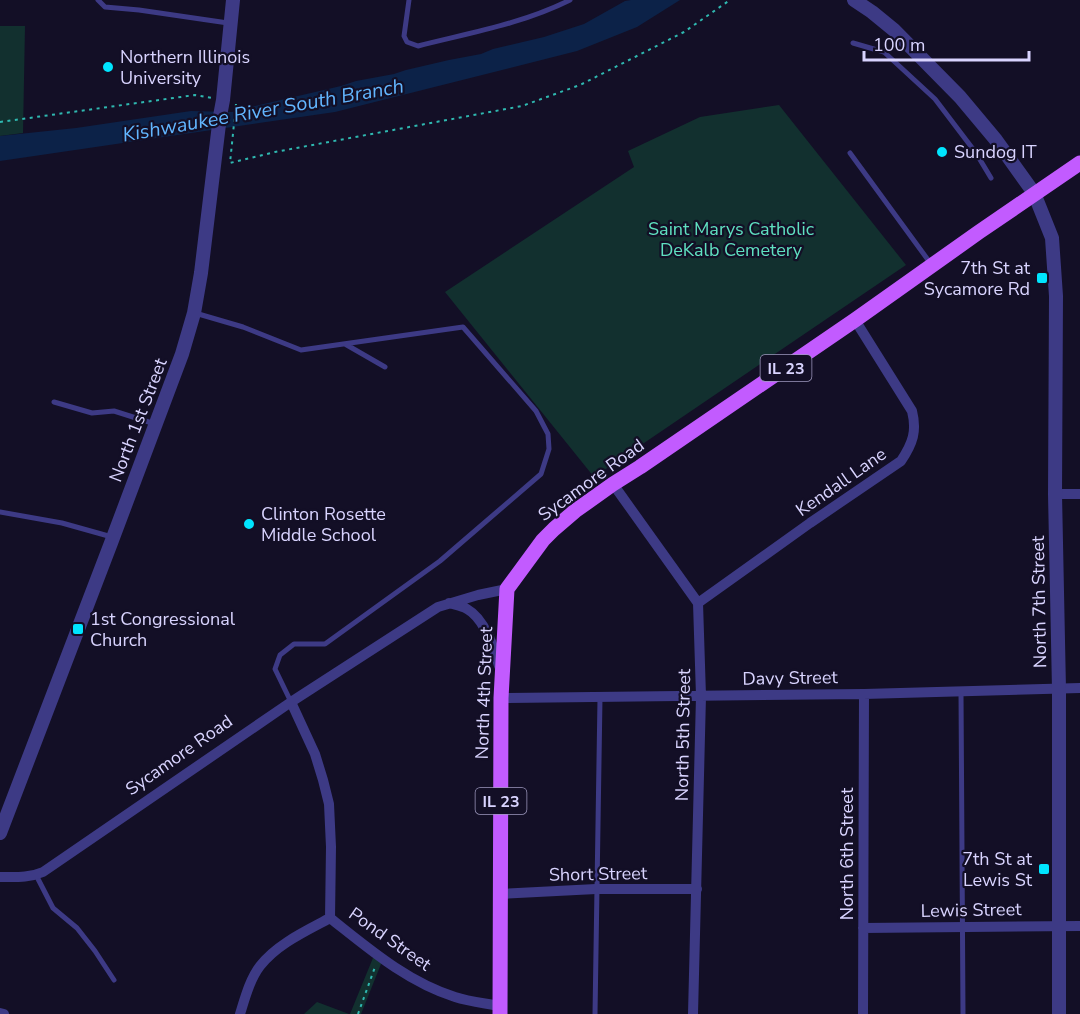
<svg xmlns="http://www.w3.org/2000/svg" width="1080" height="1014" font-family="'Nunito Sans',sans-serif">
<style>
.green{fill:#12302f}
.water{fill:#0c2248}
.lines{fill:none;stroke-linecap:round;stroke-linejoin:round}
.path{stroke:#2fb8b0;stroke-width:2;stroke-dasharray:3 4.5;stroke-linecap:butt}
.service{stroke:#3d3a85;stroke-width:5}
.minor{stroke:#3d3a85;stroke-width:10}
.tertiary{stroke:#3d3a85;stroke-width:14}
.primary{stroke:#c25bff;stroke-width:15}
.poi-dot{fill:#00e5ff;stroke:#130f26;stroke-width:2}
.labels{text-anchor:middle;stroke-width:4.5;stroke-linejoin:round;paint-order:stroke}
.shield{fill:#130f26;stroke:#9e99be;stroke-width:1.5}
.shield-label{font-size:16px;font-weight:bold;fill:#d9d4ff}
.poi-label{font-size:18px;fill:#d9d4ff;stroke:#130f26;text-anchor:start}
.park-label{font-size:18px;fill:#5fe0c0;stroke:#130f26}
.street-label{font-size:18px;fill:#d9d4ff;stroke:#130f26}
.water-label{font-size:20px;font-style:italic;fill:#62b6ff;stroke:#130f26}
</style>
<rect width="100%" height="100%" fill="#130f26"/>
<path class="green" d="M 0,26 L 25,26 L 23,133 L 0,136 Z
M 779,105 L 906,265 L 594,477 L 445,292 L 634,167 L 628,151 L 700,117 Z
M 375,953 L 383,959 L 361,1014 L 350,1014 Z
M 317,1002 L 349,1014 L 304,1014 Z"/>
<path class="water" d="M 631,0 L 680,0 L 637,27 L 577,51 L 335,112 L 0,161 L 0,136 L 76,128 L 191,111 L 232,112 L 255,106 L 341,86 L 356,81 L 394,74 L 406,70 L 449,60 L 481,54 L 493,49 L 544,37 L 584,24 L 625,1 Z"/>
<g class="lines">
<path class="path" d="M 236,104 L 230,163 L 275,152 L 522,106 L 580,85 L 684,32 L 730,0
M 0,122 L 195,95 L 212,98
M 358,1014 L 375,967"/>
<path class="service" d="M 98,0 L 105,7 L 139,10 L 228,23
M 409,0 L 404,36 L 407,42 L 418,46 C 469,33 522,24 570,0
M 853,43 L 884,52 L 935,99 L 976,153 L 991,178
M 850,153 L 931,264
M 195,313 L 243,327 L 301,350 L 463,327 L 536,411 L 548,434 L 549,449 L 541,474 L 440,561 L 325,644 L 294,644 L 280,655 L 275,669 L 291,702
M 345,344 L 385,367
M 54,402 L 92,413 L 114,411 L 155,424
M 0,512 L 62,523 L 112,537
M 961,692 L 963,1014
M 36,875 L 53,908 L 77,928 L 95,951 L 114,980
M 595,1014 L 600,698"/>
<path class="minor" d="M 613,484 L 698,603 L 701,696 L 693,1014
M 1055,494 L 1080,494
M 449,603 C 455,605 462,606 467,609 C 485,619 494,648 499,666
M 698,603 L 810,523 L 901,461 C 913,443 917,431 912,411 L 855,320
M 501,698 L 864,694 L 1080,688
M 291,702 L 315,754 L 323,780 L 329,804 L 331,847 L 330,918
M 0,877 C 16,877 29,878 43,872 L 291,702 L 438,607 L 478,595 L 507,589
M 500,894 L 596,889 L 697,889
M 330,918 C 368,948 407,982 455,997 C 470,1002 485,1003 500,1006
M 863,928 L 1080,926
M 0,1013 L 4,1014
M 240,1014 C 245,998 250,979 260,966 C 277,944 306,931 330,918
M 863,1014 L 864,694"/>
<path class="tertiary" d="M 854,0 L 872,12 L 894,30 L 960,97 L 996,140 L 1034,193 L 1052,238 L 1056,296 L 1055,494 L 1059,689 L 1059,1014
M 0,833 L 111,543 L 182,354 L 194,313 L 201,273 L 220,116 L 223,100 L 233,0"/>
<path class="primary" d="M 500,1014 L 501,698 L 507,589 L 543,540 L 554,529 L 575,511 L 613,484 L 640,467 L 855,320 L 979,232 L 1080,163"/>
</g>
<g class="poi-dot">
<circle cx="108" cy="67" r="6"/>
<circle cx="942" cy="152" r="6"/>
<rect x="1036" y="272" width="12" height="12" rx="3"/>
<circle cx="249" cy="524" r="6"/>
<rect x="72" y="623" width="12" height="12" rx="3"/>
<rect x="1038" y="863" width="12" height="12" rx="3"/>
</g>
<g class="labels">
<g class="shield">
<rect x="760.5" y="355" width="51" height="26" rx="4.5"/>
<rect x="475.5" y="788" width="51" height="26" rx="4.5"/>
</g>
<g class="shield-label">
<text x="786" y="374">IL 23</text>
<text x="501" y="807">IL 23</text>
</g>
<g class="poi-label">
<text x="120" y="63">Northern Illinois<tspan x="120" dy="21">University</tspan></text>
<text x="954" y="158">Sundog IT</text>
<text x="1030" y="274" text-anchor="end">7th St at<tspan x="1030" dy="21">Sycamore Rd</tspan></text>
<text x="261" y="520">Clinton Rosette<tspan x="261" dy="21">Middle School</tspan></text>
<text x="90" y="625">1st Congressional<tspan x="90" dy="21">Church</tspan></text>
<text x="1032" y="865" text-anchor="end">7th St at<tspan x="1032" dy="21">Lewis St</tspan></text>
</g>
<g class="park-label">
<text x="731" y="235">Saint Marys Catholic<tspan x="731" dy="21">DeKalb Cemetery</tspan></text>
</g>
<g class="street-label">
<text transform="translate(138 420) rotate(-69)" y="6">North 1st Street</text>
<text transform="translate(591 480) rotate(-36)" y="6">Sycamore Road</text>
<text transform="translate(841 482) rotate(-35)" y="6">Kendall Lane</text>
<text transform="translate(1039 602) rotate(-91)" y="6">North 7th Street</text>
<text transform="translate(790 678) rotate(-1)" y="6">Davy Street</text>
<text transform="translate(484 693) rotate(-88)" y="6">North 4th Street</text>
<text transform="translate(683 735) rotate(-89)" y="6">North 5th Street</text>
<text transform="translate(179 755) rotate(-35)" y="6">Sycamore Road</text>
<text transform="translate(847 854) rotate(-90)" y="6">North 6th Street</text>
<text transform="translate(598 874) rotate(-1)" y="6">Short Street</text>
<text transform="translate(971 910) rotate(-1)" y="6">Lewis Street</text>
<text transform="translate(390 939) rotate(35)" y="6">Pond Street</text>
</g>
<g class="water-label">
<text transform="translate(263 110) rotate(-10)" y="7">Kishwaukee River South Branch</text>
</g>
</g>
<path d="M864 51v9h165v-9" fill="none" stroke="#d9d4ff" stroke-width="3"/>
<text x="873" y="51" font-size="18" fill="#d9d4ff" stroke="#130f26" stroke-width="4.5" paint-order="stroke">100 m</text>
</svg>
